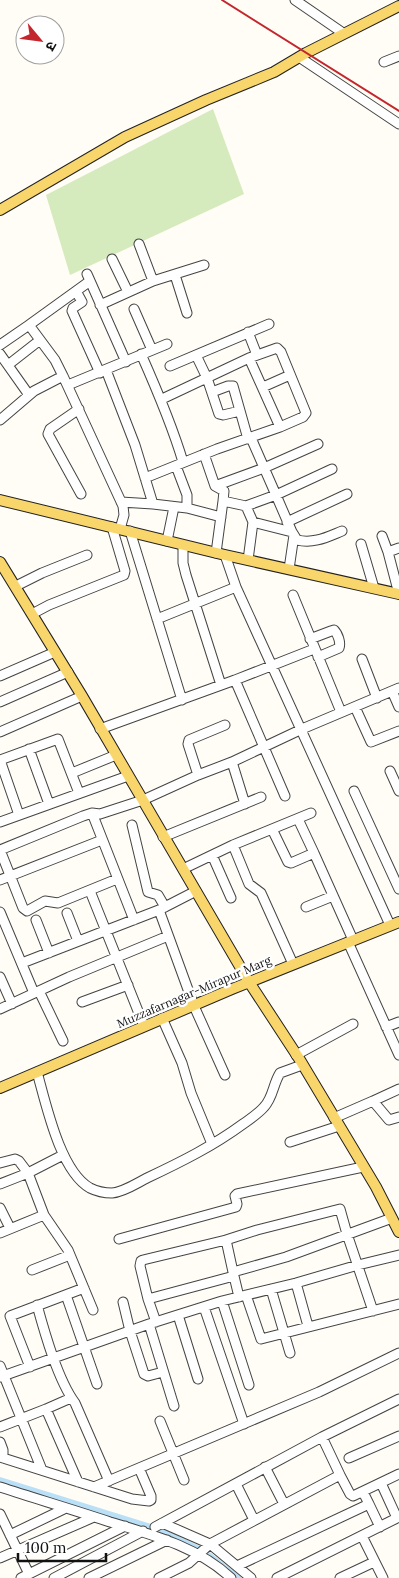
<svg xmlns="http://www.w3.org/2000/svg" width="399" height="1578" font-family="Lora,'Noto Sans Devanagari',serif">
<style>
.green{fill:#d5ebbd}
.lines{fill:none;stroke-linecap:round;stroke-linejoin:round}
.canal{stroke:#b9e0f7;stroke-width:6}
.minor-casing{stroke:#444;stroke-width:11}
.major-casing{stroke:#222;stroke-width:12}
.minor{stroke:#fff;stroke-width:9}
.major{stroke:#f9d66b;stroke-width:10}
.rail{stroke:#c4262e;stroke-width:2}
.labels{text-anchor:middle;stroke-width:5;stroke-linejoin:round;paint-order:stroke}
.street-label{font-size:12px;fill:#111;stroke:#fff}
</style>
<rect width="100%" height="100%" fill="#fffdf5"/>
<path class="green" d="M 213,109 L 244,194 L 70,275 L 46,195 Z"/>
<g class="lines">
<path class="canal" d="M 0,1480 L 157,1529 L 205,1552 L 238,1578"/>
<g class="minor-casing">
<path id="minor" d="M 295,0 L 343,33
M 299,57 L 399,124
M 384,62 L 399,56
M 139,244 L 153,281
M 112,259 L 128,292
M 87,274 L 126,362
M 175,275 L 187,313
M 76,291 L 82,302 L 73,308 L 72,311 L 100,373
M 100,305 L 153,281 L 204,265
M 134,309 L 152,350
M 29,325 L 90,281
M 248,332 L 257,355
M 0,345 L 29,325 L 55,360 L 63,376
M 0,354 L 29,395
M 141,354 C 157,390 172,425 183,462
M 196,355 L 207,378 L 219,414 L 223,415 L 240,411
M 249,358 L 280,427
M 8,365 L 40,340
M 170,366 L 269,324
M 106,370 L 135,445 L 153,504 L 187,508 L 221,517
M 68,385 L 167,344
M 263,387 L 290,375
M 212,392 L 228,386 L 233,386 L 248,439
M 79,409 L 50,429 L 48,434 L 81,494
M 0,420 L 34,391 L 63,376 L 123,506 L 124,515 L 120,529
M 251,438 L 276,495 L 332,469
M 204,454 L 215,486 L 224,491 L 223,501 L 246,506 L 253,522 L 292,532 L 297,540 C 314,544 327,537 342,531
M 176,466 L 187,495 L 187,508
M 145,478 L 217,449 L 280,427 L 303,417 L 306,413 L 281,352 L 277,348 L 249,358 L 162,399
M 215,486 L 264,468 L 318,444
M 121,502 L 153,504
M 246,506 L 276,495 L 292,532
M 287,522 L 347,494
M 130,531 L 182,700
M 382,536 L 388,552
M 167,541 L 174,507
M 361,544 L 374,588
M 183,545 L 183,563 L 186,575 L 221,685
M 216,553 L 223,501
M 225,555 L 236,587
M 248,560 L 253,522
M 289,569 L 294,535
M 16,586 L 42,573 L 87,555
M 399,594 L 388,552 L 399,548
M 293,595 L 341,712
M 32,614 L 49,605 L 124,575 L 125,571 L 112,527
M 157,619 L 236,587 L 390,925
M 310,639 L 331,631 L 334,630 C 338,634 341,643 339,648 L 318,657
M 362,659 L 377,698
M 0,676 L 55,652
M 235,680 L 285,796
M 392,691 L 399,707
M 0,702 L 68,672
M 355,707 L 371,742 L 399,731
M 100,729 L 235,680 L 314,649
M 0,732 L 82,696
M 29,749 L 49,804
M 0,760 L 58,739 L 79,793
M 0,760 L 19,815
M 232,762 L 245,804
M 390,771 L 399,791
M 72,773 L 116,755
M 198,775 L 188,744 L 189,740 L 225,725
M 354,791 L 399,889
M 92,813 L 134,920
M 0,822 L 128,776
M 132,825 L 148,892 L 158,895 L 165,907
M 272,829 L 288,862 L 291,863 L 314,853 L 298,819
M 163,837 L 261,797
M 233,845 L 311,813
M 0,850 L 83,816 L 92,813 L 100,814 L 143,800 L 198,775 L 232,762 L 302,729 L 399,688
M 0,850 L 23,908 L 27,911 L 45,901 L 58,903 L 117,879
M 314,853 L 353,940
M 212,855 L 231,898
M 183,869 L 233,845 L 249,884 L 261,893 L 293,964
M 0,880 L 102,840
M 90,891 L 144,1026
M 306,907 L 333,896
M 159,910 L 194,1006 L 225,1075
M 0,912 L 34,993
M 67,913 L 78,941
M 36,920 L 49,953
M 348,942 L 399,1055
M 22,963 L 159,910 L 196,891
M 0,977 L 12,1004
M 39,991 L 63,1041
M 82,1002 L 128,985
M 0,1009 L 69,977 L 168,936
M 162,1018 L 182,1063 L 191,1093 L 212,1144
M 386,1027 L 399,1022
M 296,1055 L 353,1024
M 37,1072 C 46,1104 60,1171 90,1188 C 96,1191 105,1193 112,1193 C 124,1192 137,1183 147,1178 C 181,1162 213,1146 243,1124 C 250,1119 258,1114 264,1107 C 273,1098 273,1084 280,1073 L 302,1065
M 373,1101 L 399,1089
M 334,1118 L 373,1101 L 389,1120 L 399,1117
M 290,1142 L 339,1126
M 0,1163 L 15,1159 L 19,1161 L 28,1173 L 44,1215 L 68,1250 L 93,1310
M 0,1184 L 28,1173 L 63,1155
M 0,1208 L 10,1228
M 0,1233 L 44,1215
M 119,1239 L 236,1207 L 237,1204 L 235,1196 L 237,1194 L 363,1167
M 226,1240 L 257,1230 L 340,1209 L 347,1234 L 373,1311
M 32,1270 L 70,1255
M 296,1283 L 308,1326
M 271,1289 L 290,1353
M 66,1295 L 97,1384
M 246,1295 L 261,1339 L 399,1304
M 239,1297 L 233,1272 L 286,1257 L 392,1218
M 148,1299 L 140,1266 L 141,1261 L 143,1260 L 226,1240 L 233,1272
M 222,1301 L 249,1385
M 123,1302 L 130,1331 L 144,1374 L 148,1376 L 163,1372
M 37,1305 C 45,1334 58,1380 75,1403 L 109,1481
M 204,1307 L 244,1424
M 178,1315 L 198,1379
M 156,1322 L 148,1299 L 234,1276
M 149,1324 L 174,1406
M 0,1366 L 42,1470
M 30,1367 L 10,1316 L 84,1288
M 0,1377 L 149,1324 L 222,1301 L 296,1283 L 358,1265 L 399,1255
M 71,1398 L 46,1409 L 78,1482
M 160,1421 L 184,1480
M 0,1427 L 46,1409
M 0,1442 L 3,1450 L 3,1458
M 0,1457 L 132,1499 L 149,1501 L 151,1500 L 151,1496 L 139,1468
M 349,1458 L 399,1436
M 265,1467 L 284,1504
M 340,1475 L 350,1494 L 353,1496 L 399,1474
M 381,1483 L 397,1518
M 236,1484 L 254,1520
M 0,1487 C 37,1499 74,1510 110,1522 C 153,1535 198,1547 231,1578
M 94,1487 L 319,1392 L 399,1353
M 369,1504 L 380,1527
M 0,1514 L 29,1574
M 162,1523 L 210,1544 L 251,1578
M 155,1527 L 322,1437 L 399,1399
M 10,1535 L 66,1508
M 362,1536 L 383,1578
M 0,1558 L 94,1517
M 237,1566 L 369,1504 L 363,1492
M 21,1578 L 125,1526
M 54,1578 L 143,1531
M 89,1578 L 167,1540
M 159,1578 L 189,1563 L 210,1544 L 340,1475 L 322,1437
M 277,1578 L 399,1517
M 340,1578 L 374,1562"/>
</g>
<g class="major-casing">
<path id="major" d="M 0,210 L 125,137 L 206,100 L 274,72 L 306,53 L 399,6
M 0,500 L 225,555 L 399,594
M 0,562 L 82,696 L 249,982 L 300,1060 L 376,1187 L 399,1232
M 0,1088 L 232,989 L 399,922"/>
</g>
<use href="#minor" class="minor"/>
<use href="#major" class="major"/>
<path class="rail" d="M 222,0 L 399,111"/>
</g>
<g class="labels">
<g class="street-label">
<text transform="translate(194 992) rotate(-23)" y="4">Muzzafarnagar-Mirapur Marg</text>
</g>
</g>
<g transform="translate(40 40) rotate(119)"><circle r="24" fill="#ffffff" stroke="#a0a0a0"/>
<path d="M0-4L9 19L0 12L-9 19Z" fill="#c4262e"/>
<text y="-8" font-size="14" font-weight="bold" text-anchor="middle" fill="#111111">उ</text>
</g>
<path d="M18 1553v8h88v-8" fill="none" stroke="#111111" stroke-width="2.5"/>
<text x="25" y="1553" font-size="15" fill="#111111" stroke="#ffffff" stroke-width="4" paint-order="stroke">100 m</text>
</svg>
